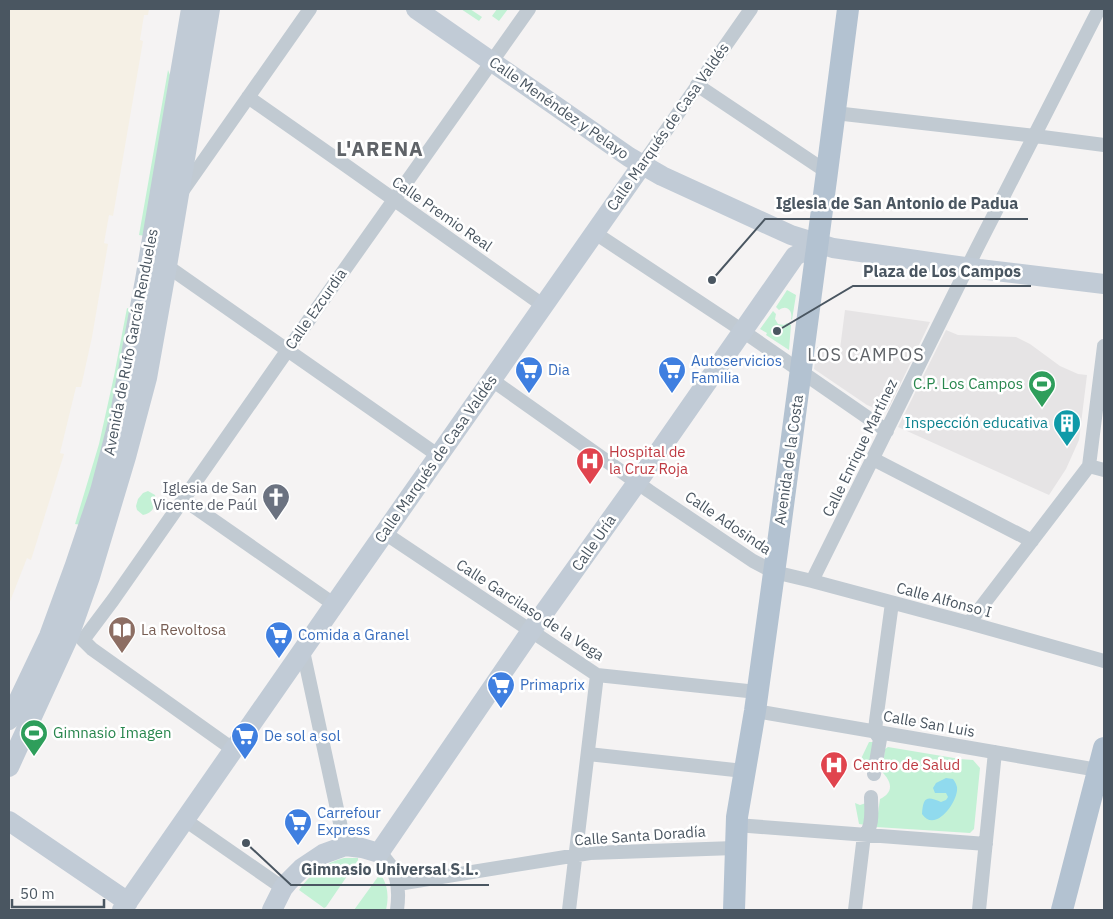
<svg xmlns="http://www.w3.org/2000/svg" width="1113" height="919" font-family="'IBM Plex Sans',sans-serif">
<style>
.education{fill:#e6e4e5}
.green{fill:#c3f1d5}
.sand{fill:#f5f0e5}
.water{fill:#90daee}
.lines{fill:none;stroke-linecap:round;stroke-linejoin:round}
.street{stroke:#c1cad2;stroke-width:14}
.secondary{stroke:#c1cbd6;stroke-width:20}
.primary{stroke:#b3c2d1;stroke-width:22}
.labels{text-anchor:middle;stroke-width:5;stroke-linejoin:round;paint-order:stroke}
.street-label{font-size:15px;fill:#4a5661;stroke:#fff}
.shop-label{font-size:15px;fill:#366cbe;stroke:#fff;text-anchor:start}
.leisure-label{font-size:15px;fill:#27864d;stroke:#fff;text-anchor:end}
.culture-label{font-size:15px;fill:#0d838f;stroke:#fff;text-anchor:end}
.health-label{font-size:15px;fill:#be3a42;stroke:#fff;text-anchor:start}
.worship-label{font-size:15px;fill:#5b616d;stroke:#fff;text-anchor:end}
.education-label{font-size:15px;fill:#785e54;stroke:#fff;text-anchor:start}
.quarter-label{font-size:18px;letter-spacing:1px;fill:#5f6368;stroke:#fff}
.district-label{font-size:20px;font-weight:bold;letter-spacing:1px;fill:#5f6368;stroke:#fff}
.leader{fill:none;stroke:#4a5661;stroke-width:2}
.callout-dot{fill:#4a5661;stroke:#fff;stroke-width:2}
.callout-label{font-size:16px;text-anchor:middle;font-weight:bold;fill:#4a5661;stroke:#fff;stroke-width:5;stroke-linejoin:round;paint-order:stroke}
</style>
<rect width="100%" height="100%" fill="#f5f3f3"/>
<path class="education" d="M 845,310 L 930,322 L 888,410 L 885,412 L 879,410 L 867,405 L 814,369 L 817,347 L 840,349 Z
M 946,330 L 958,335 L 1016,337 L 1030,344 L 1060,366 L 1078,374 L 1087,375 L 1079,440 L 1066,469 L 1049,495 L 898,427 Z"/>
<path class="green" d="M 461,9 L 470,9 L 482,17 L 479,21 Z
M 497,9 L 508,9 L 499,21 L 492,16 Z
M 168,70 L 172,80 L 145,236 L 139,235 Z
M 787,290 L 796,295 L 792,320 L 791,319 C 793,311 787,304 779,310 L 776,307 Z
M 127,308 L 132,310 L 104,446 L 81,525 L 75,524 L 99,444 L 114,376 Z
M 773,311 L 776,314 L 775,319 L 778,324 L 784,325 L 787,323 L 791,325 L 789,350 L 766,335 L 767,333 L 760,329 Z
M 148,491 L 155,495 C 157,505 153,513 143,515 L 137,510 L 136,506 L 138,499 L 143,493 Z
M 869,742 L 875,742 L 869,764 L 864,762 L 859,763 Z
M 888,747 L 960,759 L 973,760 L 980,768 L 974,829 L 970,833 L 876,827 L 880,799 C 894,792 892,782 882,772 L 885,749 Z
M 855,803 L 860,805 L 866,803 L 866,825 L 859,824 Z
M 344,858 L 358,858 L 358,860 L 326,907 L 324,908 L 299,890 C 309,875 326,862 344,858 Z
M 380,874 C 388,884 389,897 386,910 L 354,910 Z"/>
<path class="sand" d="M 9,9 L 149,9 L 148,15 L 144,15 L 140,40 L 143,41 L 113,216 L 109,215 L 104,243 L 108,244 L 92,337 L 81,387 L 76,387 L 60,453 L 64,454 L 31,560 L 27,558 L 9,604 Z"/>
<path class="water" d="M 946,778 L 953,779 C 955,782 956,783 957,787 C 959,801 935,834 922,814 C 923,798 926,795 941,802 L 946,800 L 948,797 L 946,793 L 935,793 L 933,788 L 936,783 Z"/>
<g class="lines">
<path class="street" d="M 697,85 L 827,172
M 248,97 L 348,167 L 544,306
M 835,113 L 1035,136 L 1104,145
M 642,165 L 751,9
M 181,193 L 310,9
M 595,233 L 731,323 L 887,431
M 167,266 L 439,456
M 492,380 L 649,491 L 753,561 L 774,572 L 812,581 L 969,623 L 1104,661
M 873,459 L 1032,541
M 1089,466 L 1104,470
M 183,499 L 335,605
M 384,534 L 392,538 L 597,675 L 757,692
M 812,581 L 977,248 L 1099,9
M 969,623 L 1089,466 L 1104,346
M 83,640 L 113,600 L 294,341 L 529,9
M 83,640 L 92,649 L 234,750
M 303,651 L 345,846
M 755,711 L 1104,771
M 588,754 L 744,771
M 874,774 L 880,739 L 875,732 L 876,721 L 892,603
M 185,820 L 283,888
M 736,825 L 986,844
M 379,853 C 398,868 400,888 397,910
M 398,884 L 590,853 L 735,848
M 569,910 L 597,675
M 855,910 L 864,835 C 874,828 871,808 871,797
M 979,910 L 995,752"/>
<path class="secondary" d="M 416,9 L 629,157 L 662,176 L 791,235 L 833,248 L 979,269 L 1104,284
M 9,720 L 49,636 L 75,565 L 100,491 L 119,419 L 145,280 L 191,9
M 9,767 L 69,636 L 90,577 L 126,457 L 147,378 L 167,266 L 210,9
M 9,821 L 128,902
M 122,910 L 348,585 L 642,165
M 272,910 L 283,888 L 288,882 L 302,868 L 323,854 L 345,846 L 362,848 L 379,853 L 531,631 L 646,470 L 795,256 L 818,244"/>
<path class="primary" d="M 734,910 L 737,817 L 755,711 L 777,551 L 827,172 L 848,9
M 1062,910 L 1104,748"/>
</g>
<defs>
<g id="supermarket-pin" transform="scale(1.4375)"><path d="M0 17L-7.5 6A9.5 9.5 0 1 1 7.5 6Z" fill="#3f7fe0" stroke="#fff"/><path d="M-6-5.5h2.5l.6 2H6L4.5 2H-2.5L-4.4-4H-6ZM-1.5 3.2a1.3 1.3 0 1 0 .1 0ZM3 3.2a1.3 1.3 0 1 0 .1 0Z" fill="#fff"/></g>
<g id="stadium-pin" transform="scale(1.4375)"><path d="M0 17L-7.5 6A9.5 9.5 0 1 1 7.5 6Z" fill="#2e9e5b" stroke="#fff"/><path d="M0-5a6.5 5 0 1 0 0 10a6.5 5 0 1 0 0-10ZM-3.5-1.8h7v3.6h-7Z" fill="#fff"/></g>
<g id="building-pin" transform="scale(1.4375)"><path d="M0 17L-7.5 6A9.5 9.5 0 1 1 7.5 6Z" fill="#0f9aa8" stroke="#fff"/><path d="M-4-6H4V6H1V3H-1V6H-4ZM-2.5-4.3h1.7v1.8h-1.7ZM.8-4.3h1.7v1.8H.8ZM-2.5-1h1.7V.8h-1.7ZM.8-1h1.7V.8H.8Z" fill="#fff"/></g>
<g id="hospital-pin" transform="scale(1.4375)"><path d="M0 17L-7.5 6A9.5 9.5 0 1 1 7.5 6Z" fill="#e0444e" stroke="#fff"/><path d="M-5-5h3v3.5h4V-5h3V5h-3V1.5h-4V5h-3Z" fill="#fff"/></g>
<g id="church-pin" transform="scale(1.4375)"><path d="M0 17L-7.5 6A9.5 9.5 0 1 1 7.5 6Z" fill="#6b7280" stroke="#fff"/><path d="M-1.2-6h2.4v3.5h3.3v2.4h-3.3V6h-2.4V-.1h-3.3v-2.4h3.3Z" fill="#fff"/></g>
<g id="library-pin" transform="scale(1.4375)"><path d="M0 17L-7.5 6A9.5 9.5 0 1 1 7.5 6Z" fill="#8d6e63" stroke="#fff"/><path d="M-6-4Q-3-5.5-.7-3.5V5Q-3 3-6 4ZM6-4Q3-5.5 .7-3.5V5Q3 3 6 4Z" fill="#fff"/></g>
</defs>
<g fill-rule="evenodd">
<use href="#supermarket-pin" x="529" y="370"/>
<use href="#supermarket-pin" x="672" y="370"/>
<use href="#stadium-pin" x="1042" y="384"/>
<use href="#building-pin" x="1067" y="423"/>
<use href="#hospital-pin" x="590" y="461"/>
<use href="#church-pin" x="276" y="497"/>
<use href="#library-pin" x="122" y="630"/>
<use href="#supermarket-pin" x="279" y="635"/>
<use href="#supermarket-pin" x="501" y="685"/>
<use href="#stadium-pin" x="34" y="733"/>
<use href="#supermarket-pin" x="245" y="736"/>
<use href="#hospital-pin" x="834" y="765"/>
<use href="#supermarket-pin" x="298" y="822"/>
</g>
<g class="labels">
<g class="street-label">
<text transform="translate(559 108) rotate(35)" y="5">Calle Menéndez y Pelayo</text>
<text transform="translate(668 127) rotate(-55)" y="5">Calle Marqués de Casa Valdés</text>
<text transform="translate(442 214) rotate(35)" y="5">Calle Premio Real</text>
<text transform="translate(316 309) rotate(-55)" y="5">Calle Ezcurdia</text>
<text transform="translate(131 342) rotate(-79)" y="5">Avenida de Rufo García Rendueles</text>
<text transform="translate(860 448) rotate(-64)" y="5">Calle Enrique Martínez</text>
<text transform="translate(436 459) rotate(-55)" y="5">Calle Marqués de Casa Valdés</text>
<text transform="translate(789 460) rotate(-82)" y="5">Avenida de la Costa</text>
<text transform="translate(728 523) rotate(34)" y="5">Calle Adosinda</text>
<text transform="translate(594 543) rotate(-55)" y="5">Calle Uría</text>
<text transform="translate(944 600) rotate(15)" y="5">Calle Alfonso I</text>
<text transform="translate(530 610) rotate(33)" y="5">Calle Garcilaso de la Vega</text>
<text transform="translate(929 724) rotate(10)" y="5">Calle San Luis</text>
<text transform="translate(640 836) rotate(-4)" y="5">Calle Santa Doradía</text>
</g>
<g class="shop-label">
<text x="691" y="366">Autoservicios<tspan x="691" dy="17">Familia</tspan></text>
<text x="548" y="375">Dia</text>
<text x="298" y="640">Comida a Granel</text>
<text x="520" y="690">Primaprix</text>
<text x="264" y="741">De sol a sol</text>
<text x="317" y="818">Carrefour<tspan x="317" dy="17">Express</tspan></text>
</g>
<g class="leisure-label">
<text x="1023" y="389">C.P. Los Campos</text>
<text x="53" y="738" text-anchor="start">Gimnasio Imagen</text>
</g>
<g class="culture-label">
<text x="1048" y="428">Inspección educativa</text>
</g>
<g class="health-label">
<text x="609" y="457">Hospital de<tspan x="609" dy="17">la Cruz Roja</tspan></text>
<text x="853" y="770">Centro de Salud</text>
</g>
<g class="worship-label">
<text x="257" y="493">Iglesia de San<tspan x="257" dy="17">Vicente de Paúl</tspan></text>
</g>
<g class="education-label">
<text x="141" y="635">La Revoltosa</text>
</g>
<g class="quarter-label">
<text x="866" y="361">LOS CAMPOS</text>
</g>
<g class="district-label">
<text x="380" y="156">L'ARENA</text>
</g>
</g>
<path class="leader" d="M712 280L765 219H1028M777 331L853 286H1031M246 843L291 885H489"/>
<g class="callout-dot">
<circle cx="712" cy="280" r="5"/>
<circle cx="777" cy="331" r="5"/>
<circle cx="246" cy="843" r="5"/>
</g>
<g class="callout-label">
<text x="897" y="209">Iglesia de San Antonio de Padua</text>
<text x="942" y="277">Plaza de Los Campos</text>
<text x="390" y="875">Gimnasio Universal S.L.</text>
</g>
<rect width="1113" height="919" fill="none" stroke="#4a5661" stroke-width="20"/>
<path d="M12 899v8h92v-8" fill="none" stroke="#4a5661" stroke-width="2.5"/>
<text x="20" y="899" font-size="15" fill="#4a5661" stroke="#ffffff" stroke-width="4" paint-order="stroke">50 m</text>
</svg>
